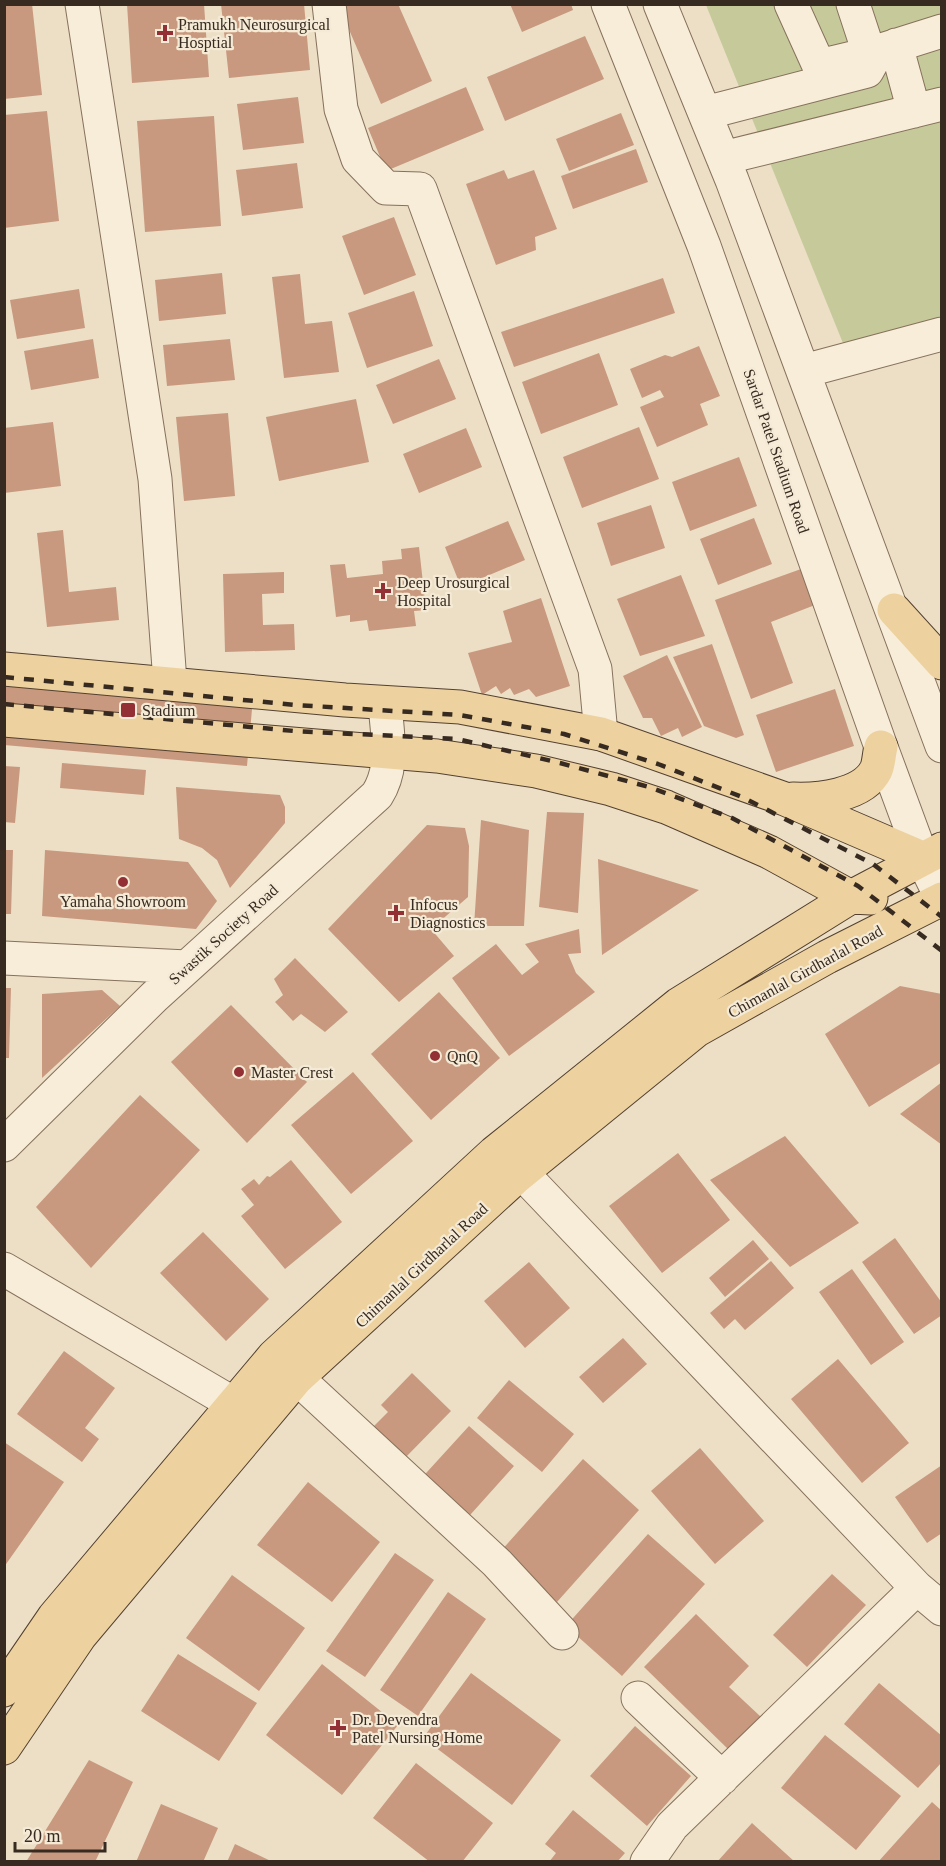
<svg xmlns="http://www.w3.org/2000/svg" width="946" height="1866" font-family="'Times New Roman',serif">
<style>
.green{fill:#c6ca9a}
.building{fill:#c8997e}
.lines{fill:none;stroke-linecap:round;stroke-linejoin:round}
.minor-casing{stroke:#86715c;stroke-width:35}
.major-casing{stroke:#544030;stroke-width:35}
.minor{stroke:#f7edd9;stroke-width:33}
.major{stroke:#edd2a0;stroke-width:33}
.rail{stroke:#372a20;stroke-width:4.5;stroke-dasharray:10 10;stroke-linecap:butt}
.poi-dot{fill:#923035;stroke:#f4ead5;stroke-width:2}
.labels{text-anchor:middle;stroke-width:4.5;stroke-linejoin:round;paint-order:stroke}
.poi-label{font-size:16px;fill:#372a20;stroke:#f4ead5;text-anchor:start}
.street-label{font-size:16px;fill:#372a20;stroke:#f4ead5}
</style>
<rect width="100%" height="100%" fill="#ecdfc6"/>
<path class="green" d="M 706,5 L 941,5 L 941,335 L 847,353 Z"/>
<path class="building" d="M 4,4 L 32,4 L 42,95 L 4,99 Z
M 127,4 L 204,4 L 209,77 L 132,83 Z
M 221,4 L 304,4 L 310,70 L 229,78 Z
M 338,4 L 398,4 L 432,81 L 381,104 Z
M 510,4 L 571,4 L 573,10 L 522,32 Z
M 585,36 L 604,79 L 505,121 L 487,77 Z
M 466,87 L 484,130 L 386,171 L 368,128 Z
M 298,97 L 304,143 L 243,150 L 237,104 Z
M 47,111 L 59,221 L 4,228 L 4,115 Z
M 621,113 L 634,145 L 569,171 L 556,139 Z
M 214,116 L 221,226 L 145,232 L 137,121 Z
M 636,149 L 648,182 L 573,209 L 561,176 Z
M 297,163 L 303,208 L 242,216 L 236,170 Z
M 504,170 L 508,179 L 534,170 L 557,229 L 535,237 L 536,250 L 496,265 L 466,184 Z
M 394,217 L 416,275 L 364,295 L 342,236 Z
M 222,273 L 226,314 L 159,321 L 155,280 Z
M 300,274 L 305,324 L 332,321 L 339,372 L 284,378 L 272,277 Z
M 663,278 L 675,313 L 514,367 L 501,332 Z
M 79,289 L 85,328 L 17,339 L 10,300 Z
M 414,291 L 433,346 L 367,368 L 348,313 Z
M 93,339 L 99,378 L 31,390 L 24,351 Z
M 230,339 L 235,380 L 167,386 L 163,345 Z
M 699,346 L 720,396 L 700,404 L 708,425 L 657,447 L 640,407 L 664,397 L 660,390 L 642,398 L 630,369 L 665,355 L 672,357 Z
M 599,353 L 618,405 L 541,434 L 522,382 Z
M 439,359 L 456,399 L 393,424 L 376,385 Z
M 356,399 L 369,462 L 279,481 L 266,417 Z
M 228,413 L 235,496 L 184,501 L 176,417 Z
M 53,422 L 61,486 L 4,493 L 4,428 Z
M 639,427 L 659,479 L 582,508 L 563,457 Z
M 466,428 L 482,467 L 419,493 L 403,454 Z
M 739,457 L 757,506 L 690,531 L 672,482 Z
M 651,505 L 665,548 L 611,566 L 597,523 Z
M 754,518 L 772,564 L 718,585 L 700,539 Z
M 508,521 L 525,560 L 461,587 L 445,547 Z
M 63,530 L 69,592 L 116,587 L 119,620 L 47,627 L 37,533 Z
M 419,547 L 426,610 L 414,611 L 416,626 L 369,631 L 367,620 L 350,622 L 350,615 L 336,617 L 330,565 L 345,564 L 347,578 L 383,574 L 382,561 L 402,559 L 401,549 Z
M 801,569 L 815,605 L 771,622 L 793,683 L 751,699 L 715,600 Z
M 284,572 L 284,593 L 262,594 L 263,625 L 294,624 L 295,650 L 225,652 L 223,574 Z
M 681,575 L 705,636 L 640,656 L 617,599 Z
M 541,598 L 570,686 L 536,697 L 529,689 L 514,695 L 510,688 L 501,694 L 496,686 L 482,695 L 468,653 L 512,642 L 503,611 Z
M 712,644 L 744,735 L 736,738 L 704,726 L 673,657 Z
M 4,653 L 255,675 L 247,766 L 4,745 Z
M 667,655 L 702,727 L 682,737 L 678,728 L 661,736 L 652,718 L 643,718 L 623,676 Z
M 835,689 L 854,746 L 776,772 L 756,715 Z
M 62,763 L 146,770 L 144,795 L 60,788 Z
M 4,766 L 20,767 L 15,823 L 4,822 Z
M 176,787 L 280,795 L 285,807 L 285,823 L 230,888 L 217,860 L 202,848 L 179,839 Z
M 547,812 L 584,813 L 578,913 L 539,907 Z
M 481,820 L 529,830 L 524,926 L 474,926 Z
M 427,825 L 465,828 L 469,846 L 468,897 L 431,929 L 454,956 L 399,1002 L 328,929 Z
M 4,850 L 13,850 L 11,914 L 4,914 Z
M 45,850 L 188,862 L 217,901 L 196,929 L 42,916 Z
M 598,859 L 699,890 L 602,955 Z
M 579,929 L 581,953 L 568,954 L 576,973 L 595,992 L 509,1056 L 452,978 L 496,944 L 522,975 L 539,962 L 525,944 Z
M 295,958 L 348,1012 L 325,1032 L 301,1014 L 293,1021 L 275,1002 L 283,995 L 274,979 Z
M 900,986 L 942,994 L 942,1062 L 869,1107 L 825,1034 Z
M 4,988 L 11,988 L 9,1058 L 4,1058 Z
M 102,990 L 120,1006 L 42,1078 L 42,994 Z
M 439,992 L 500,1058 L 431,1120 L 371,1054 Z
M 231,1005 L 307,1082 L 247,1143 L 171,1062 Z
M 353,1072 L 413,1141 L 351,1194 L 291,1125 Z
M 942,1082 L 942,1145 L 900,1114 Z
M 140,1095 L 200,1150 L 91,1268 L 36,1207 Z
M 785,1136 L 859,1223 L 790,1267 L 710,1180 Z
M 678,1153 L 730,1220 L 662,1273 L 609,1206 Z
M 291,1160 L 342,1222 L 285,1269 L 241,1216 L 254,1205 L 241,1189 L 254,1179 L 259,1185 L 267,1176 L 270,1177 Z
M 203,1232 L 269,1299 L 226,1341 L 160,1273 Z
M 895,1238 L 942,1303 L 942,1315 L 914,1334 L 862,1262 Z
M 753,1240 L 769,1259 L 725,1297 L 709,1278 Z
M 771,1261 L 794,1288 L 745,1330 L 735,1319 L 724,1329 L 710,1313 Z
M 529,1262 L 570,1308 L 525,1348 L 484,1301 Z
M 852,1269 L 904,1342 L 871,1365 L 819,1292 Z
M 623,1338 L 647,1364 L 603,1403 L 579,1377 Z
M 64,1351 L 115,1388 L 85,1428 L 99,1439 L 82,1462 L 17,1414 Z
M 838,1359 L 909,1443 L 862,1483 L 791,1399 Z
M 412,1373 L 451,1411 L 404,1459 L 372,1428 L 388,1412 L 381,1405 Z
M 509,1380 L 574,1434 L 542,1472 L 477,1418 Z
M 469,1426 L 514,1466 L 462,1524 L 417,1483 Z
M 4,1442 L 64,1482 L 4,1567 Z
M 700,1448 L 764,1521 L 715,1564 L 651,1491 Z
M 583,1459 L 639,1510 L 557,1602 L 500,1552 Z
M 942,1465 L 942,1533 L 927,1543 L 895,1497 Z
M 308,1482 L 380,1542 L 332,1602 L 257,1545 Z
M 648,1534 L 705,1584 L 622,1676 L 566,1626 Z
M 395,1553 L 434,1580 L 365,1677 L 326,1651 Z
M 832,1574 L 866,1605 L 807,1667 L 773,1635 Z
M 232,1575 L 305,1628 L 259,1691 L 186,1638 Z
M 448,1592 L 486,1619 L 418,1716 L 380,1690 Z
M 696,1614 L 749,1666 L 729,1687 L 761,1717 L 729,1750 L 644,1667 Z
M 178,1654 L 257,1703 L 219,1761 L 141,1711 Z
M 322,1664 L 398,1725 L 342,1795 L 266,1735 Z
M 471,1673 L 561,1740 L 512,1805 L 423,1738 Z
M 879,1683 L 942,1736 L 942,1762 L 918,1788 L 844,1724 Z
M 635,1726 L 691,1776 L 647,1826 L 590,1776 Z
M 825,1735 L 901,1796 L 856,1850 L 781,1788 Z
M 89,1760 L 133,1782 L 95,1862 L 26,1862 Z
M 416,1763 L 493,1823 L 462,1862 L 430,1862 L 373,1818 Z
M 932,1802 L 942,1811 L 942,1862 L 878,1862 Z
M 161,1804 L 218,1828 L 203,1862 L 136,1862 Z
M 573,1810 L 625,1853 L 617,1862 L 549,1862 L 556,1853 L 545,1844 Z
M 752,1823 L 795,1862 L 717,1862 Z
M 235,1844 L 273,1862 L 227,1862 Z"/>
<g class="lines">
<g class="minor-casing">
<path id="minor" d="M 82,4 L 155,479 L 170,682
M 329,4 L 341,109 L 358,159 L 386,188 L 420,189 L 595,669 L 601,734
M 608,4 L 704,246 L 881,747 L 922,858 L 942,899
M 660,4 L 732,180 L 942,746
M 791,4 L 819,66 L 869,54 L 942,31
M 896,45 L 914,111
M 705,113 L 867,71 L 872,62 L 853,4
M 723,158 L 942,104
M 804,371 L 942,334
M 4,958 L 187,967
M 4,1145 L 154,997 L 377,795 C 395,767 387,735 385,703
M 522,1173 L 917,1588 L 942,1609
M 4,1269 L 234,1404
M 297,1378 L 497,1563 L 562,1633
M 638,1698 L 722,1778
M 647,1862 L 672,1826 L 917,1588"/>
</g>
<g class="major-casing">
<path id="major" d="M 894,610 L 942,663
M 4,669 L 345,700 L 460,707 L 601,734 L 785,799 L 922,858
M 4,720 L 437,756 L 536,771 L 611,789 L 666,807 L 769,852 L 851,897 L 871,898
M 793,799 C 817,800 863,796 876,770 C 879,764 879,754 881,747
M 4,1690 L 54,1617 L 274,1356 L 494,1153 L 679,1004 L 851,897 L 942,849
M 4,1748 L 80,1636 L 297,1378 L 515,1178 L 697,1030 L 827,957 L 942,899"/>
</g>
<use href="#minor" class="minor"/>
<use href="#major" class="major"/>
<path class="rail" d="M 4,677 L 296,705 L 460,715 L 564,734 L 658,764 L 742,797 L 873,864 L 942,917
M 4,704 L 294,731 L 457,739 L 560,763 L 649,787 L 732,818 L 858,886 L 942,951"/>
</g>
<g class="poi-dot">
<path d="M162 24h6v6h6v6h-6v6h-6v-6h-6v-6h6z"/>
<path d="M380 582h6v6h6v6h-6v6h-6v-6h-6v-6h6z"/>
<rect x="120" y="702" width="16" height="16" rx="3"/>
<circle cx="123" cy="882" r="6"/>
<path d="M393 904h6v6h6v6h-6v6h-6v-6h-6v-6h6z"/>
<circle cx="435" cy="1056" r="6"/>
<circle cx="239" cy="1072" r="6"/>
<path d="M335 1719h6v6h6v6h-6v6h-6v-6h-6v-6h6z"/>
</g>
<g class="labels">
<g class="poi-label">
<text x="178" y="30">Pramukh Neurosurgical<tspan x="178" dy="18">Hosptial</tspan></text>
<text x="397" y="588">Deep Urosurgical<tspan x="397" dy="18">Hospital</tspan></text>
<text x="142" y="716">Stadium</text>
<text x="123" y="907" text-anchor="middle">Yamaha Showroom</text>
<text x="410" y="910">Infocus<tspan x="410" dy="18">Diagnostics</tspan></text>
<text x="447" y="1062">QnQ</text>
<text x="251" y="1078">Master Crest</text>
<text x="352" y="1725">Dr. Devendra<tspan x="352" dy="18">Patel Nursing Home</tspan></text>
</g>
<g class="street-label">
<text transform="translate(777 451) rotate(71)" y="6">Sardar Patel Stadium Road</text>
<text transform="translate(223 934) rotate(-42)" y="6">Swastik Society Road</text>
<text transform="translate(805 971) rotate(-29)" y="6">Chimanlal Girdharlal Road</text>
<text transform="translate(421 1265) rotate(-43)" y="6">Chimanlal Girdharlal Road</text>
</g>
</g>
<rect width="946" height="1866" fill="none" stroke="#372a20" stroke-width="12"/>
<path d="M15 1842v9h90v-9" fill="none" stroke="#372a20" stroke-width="3"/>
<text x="24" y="1842" font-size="18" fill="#372a20" stroke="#f4ead5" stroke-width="4.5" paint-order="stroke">20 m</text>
</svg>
